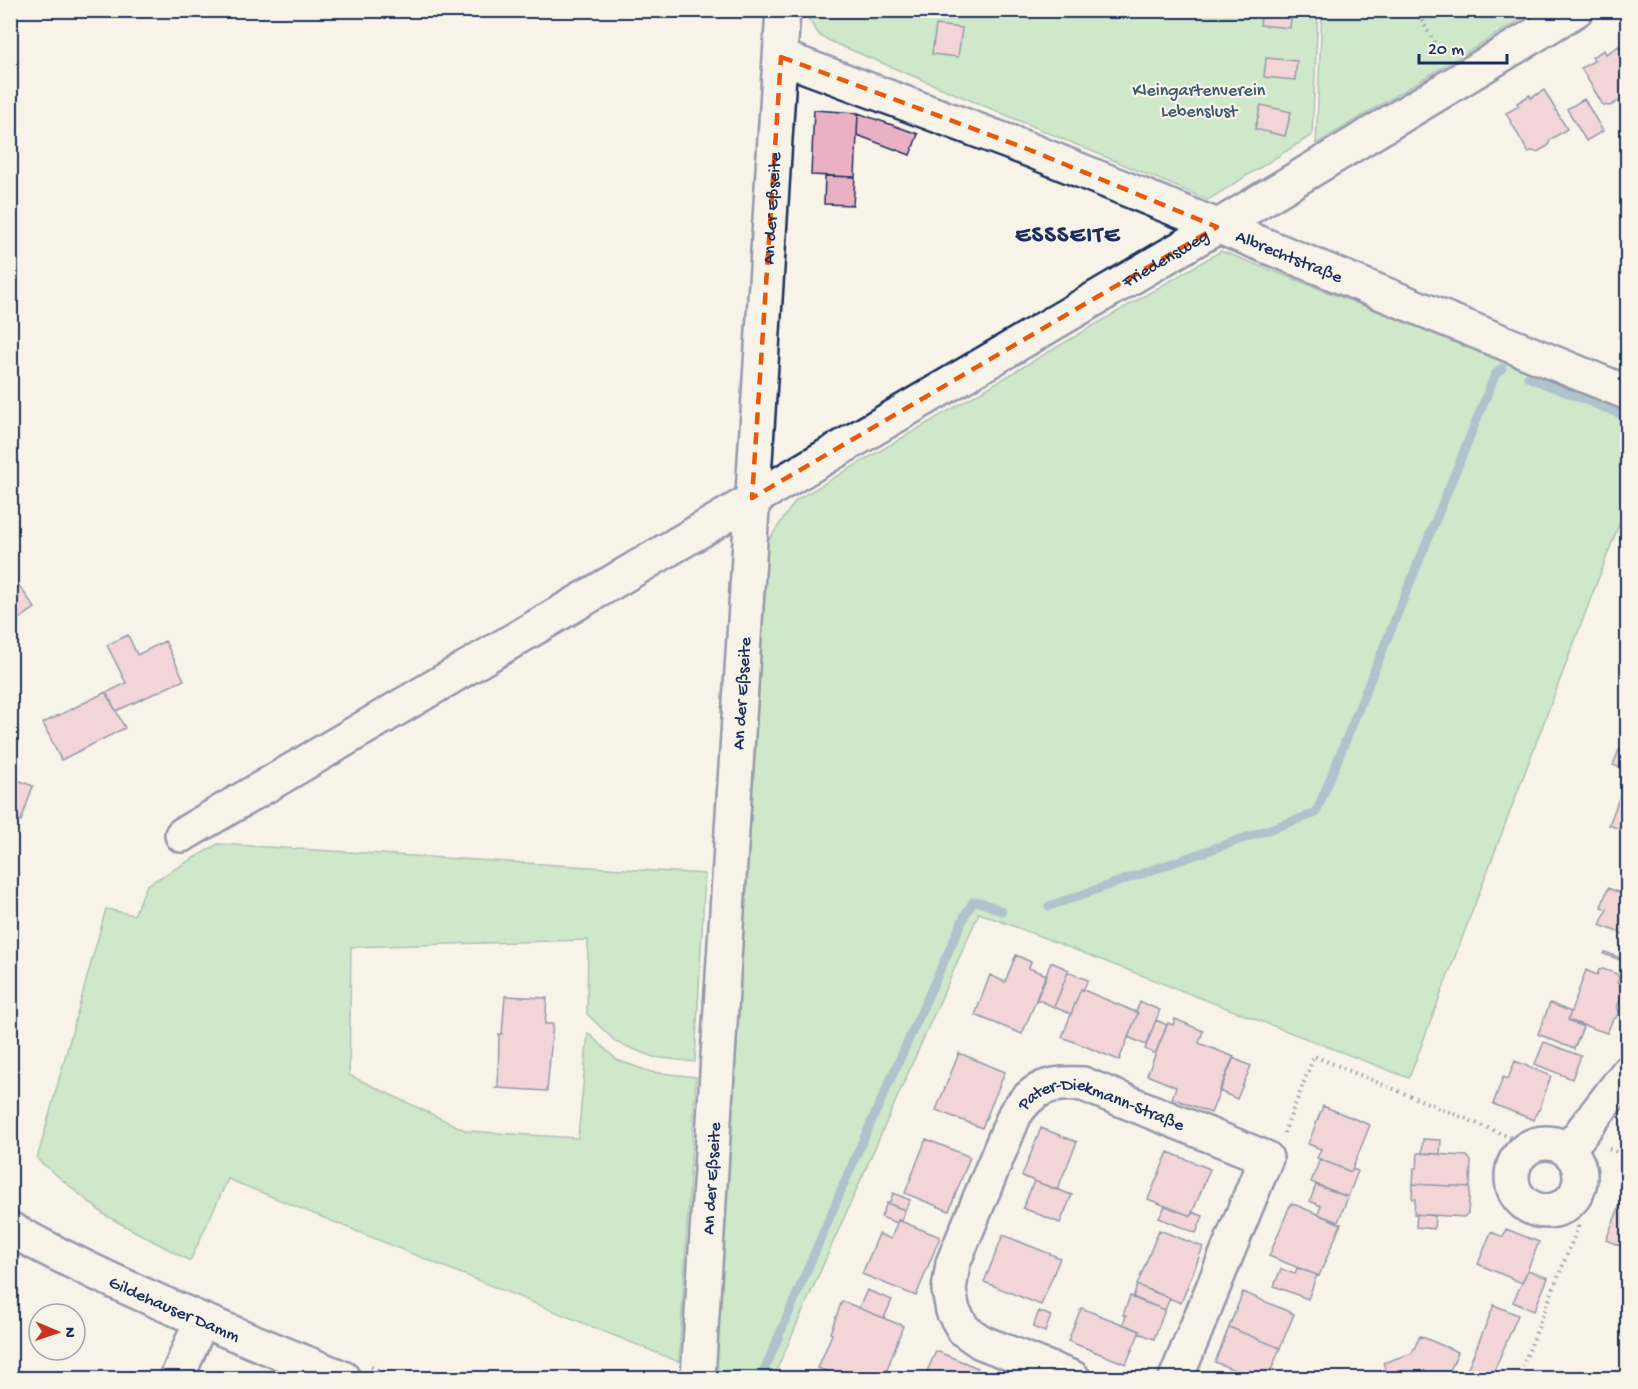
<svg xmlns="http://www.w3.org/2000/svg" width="1638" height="1389" font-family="'Gochi Hand',sans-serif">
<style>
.green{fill:#9cdba4;stroke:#5c8581;stroke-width:1.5}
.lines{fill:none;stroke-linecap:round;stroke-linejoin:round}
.stream{stroke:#598aae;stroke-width:9}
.building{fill:#e9b1c3;stroke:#1b2f5e;stroke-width:1.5}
.minor-casing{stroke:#1b2f5e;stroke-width:38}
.path{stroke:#1b2f5e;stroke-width:4;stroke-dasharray:1.5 4.5;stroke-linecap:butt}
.minor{stroke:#f7f3e8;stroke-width:33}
.marked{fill:none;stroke:#e8590c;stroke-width:4.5;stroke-dasharray:12 8;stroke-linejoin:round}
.labels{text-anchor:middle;stroke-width:4.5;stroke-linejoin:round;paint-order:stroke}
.park-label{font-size:18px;fill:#3b5a70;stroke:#f7f3e8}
.street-label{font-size:18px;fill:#1b2f5e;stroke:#f7f3e8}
.district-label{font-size:24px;font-weight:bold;letter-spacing:1.5px;fill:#1b2f5e;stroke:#f7f3e8}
</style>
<rect width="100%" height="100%" fill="#f7f3e8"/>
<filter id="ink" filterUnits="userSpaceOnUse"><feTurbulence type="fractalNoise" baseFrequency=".0167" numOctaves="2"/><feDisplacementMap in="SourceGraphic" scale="12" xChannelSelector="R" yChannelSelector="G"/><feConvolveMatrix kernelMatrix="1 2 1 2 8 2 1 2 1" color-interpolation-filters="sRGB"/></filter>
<g filter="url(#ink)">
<path class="green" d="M 803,11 L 1318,11 L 1312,135 L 1208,200 L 832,42 L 820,36 Z
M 1322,11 L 1322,10 L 1535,11 L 1316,144 Z
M 1221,251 L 1627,407 L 1627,503 L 1409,1078 L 979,913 L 773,1378 L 715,1378 L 768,541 L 796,500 Z
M 218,844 L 705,874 L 695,1062 L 653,1057 L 616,1042 L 587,1014 L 588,940 L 351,947 L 349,1075 L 467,1131 L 578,1138 L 588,1033 L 617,1060 L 651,1072 L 696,1077 L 679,1362 L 228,1179 L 190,1261 L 105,1215 L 37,1159 L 106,909 L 134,915 L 147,885 Z"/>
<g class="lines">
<path class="stream" d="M 1528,377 L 1628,417
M 1049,906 L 1316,813 L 1495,375 L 1502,368
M 761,1378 L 855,1158 L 965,915 L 973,902 L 980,902 L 1002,911"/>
</g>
<path class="building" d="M 1262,10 L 1292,10 L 1290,28 L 1260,25 Z
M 936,25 L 962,28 L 958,57 L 932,54 Z
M 1619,46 L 1628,61 L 1628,91 L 1625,98 L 1610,106 L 1603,105 L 1581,68 L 1594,61 L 1592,57 L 1604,50 L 1606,54 Z
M 1266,58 L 1297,61 L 1295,80 L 1264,77 Z
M 1544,90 L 1567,129 L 1550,140 L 1548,146 L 1537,152 L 1531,151 L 1528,152 L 1506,113 L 1519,106 L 1517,103 L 1530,95 L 1531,98 Z
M 1584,99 L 1603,131 L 1586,141 L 1567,109 Z
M 1261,105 L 1291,112 L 1285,136 L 1255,129 Z
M 814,110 L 858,113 L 855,177 L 811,175 Z
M 858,113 L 918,134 L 910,155 L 857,135 Z
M 825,176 L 855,177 L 853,205 L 824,204 Z
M 1628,318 L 1628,345 L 1623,338 L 1619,337 Z
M 10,573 L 35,608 L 10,625 Z
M 128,635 L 137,655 L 165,641 L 184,680 L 116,711 L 106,693 L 126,683 L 107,645 Z
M 106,692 L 125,728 L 61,760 L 43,723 Z
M 1619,750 L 1628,753 L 1628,771 L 1613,765 Z
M 10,777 L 33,786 L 21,821 L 10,816 Z
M 1624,785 L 1628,786 L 1628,832 L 1609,825 Z
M 1608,888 L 1628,896 L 1628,936 L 1600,925 L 1607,909 L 1601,907 Z
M 1628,940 L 1628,963 L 1604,954 L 1605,952 L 1620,958 Z
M 1016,955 L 1031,962 L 1029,968 L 1047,975 L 1022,1034 L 975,1015 L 990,975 L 1005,982 Z
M 1051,962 L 1069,970 L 1054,1007 L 1036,999 Z
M 1603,969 L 1617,974 L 1619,978 L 1617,983 L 1626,986 L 1617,1008 L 1619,1011 L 1616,1018 L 1613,1019 L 1607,1033 L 1568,1020 L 1586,970 L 1597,975 L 1599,970 Z
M 1068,972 L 1088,980 L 1083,990 L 1081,989 L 1071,1014 L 1054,1007 Z
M 1081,989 L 1138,1013 L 1119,1060 L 1062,1037 Z
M 505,996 L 547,998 L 545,1024 L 553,1024 L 547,1091 L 496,1088 L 498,1087 L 499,1034 L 502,1034 Z
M 1140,1002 L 1160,1010 L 1146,1045 L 1128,1037 L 1138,1013 L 1136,1012 Z
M 1550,1003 L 1571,1012 L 1568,1020 L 1583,1027 L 1574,1049 L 1538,1034 Z
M 1175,1019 L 1203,1031 L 1199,1043 L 1234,1057 L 1211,1113 L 1172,1098 L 1176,1087 L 1147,1075 L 1168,1023 L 1173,1025 Z
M 1156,1020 L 1167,1025 L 1155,1054 L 1145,1049 Z
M 1544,1042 L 1581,1056 L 1572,1079 L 1535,1064 Z
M 959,1053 L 1005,1072 L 982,1128 L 936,1110 Z
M 1233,1058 L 1251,1066 L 1237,1099 L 1219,1091 Z
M 1515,1061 L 1551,1076 L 1539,1110 L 1538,1110 L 1534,1120 L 1493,1104 L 1503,1077 L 1508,1079 Z
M 1323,1106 L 1370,1125 L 1351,1172 L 1317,1158 L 1321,1149 L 1308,1144 Z
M 1041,1128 L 1077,1142 L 1057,1190 L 1022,1176 Z
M 926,1139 L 970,1157 L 949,1211 L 905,1193 Z
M 1423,1139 L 1441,1140 L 1440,1154 L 1422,1153 Z
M 1168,1152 L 1210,1169 L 1191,1216 L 1148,1199 Z
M 1418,1153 L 1467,1156 L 1471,1161 L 1470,1187 L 1413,1184 L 1414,1168 L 1417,1168 Z
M 1320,1159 L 1351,1172 L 1352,1169 L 1358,1171 L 1348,1197 L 1311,1182 Z
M 1034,1181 L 1072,1195 L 1060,1223 L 1023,1208 Z
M 1413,1184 L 1470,1187 L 1468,1213 L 1464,1217 L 1414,1214 L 1415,1199 L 1412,1199 Z
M 1316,1185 L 1348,1197 L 1338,1222 L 1318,1214 L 1321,1206 L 1310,1201 Z
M 893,1193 L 910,1200 L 905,1210 L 889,1204 Z
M 1624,1195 L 1628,1196 L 1628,1249 L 1606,1240 Z
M 887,1203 L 905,1210 L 901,1221 L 898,1220 L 897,1223 L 881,1217 Z
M 1291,1203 L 1341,1224 L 1319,1276 L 1269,1256 Z
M 1165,1206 L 1191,1216 L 1192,1212 L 1203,1216 L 1196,1233 L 1159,1218 Z
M 1417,1214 L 1435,1216 L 1434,1229 L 1416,1227 Z
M 898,1220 L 940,1237 L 916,1296 L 862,1274 L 879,1234 L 891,1239 Z
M 1506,1229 L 1539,1242 L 1522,1283 L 1478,1264 L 1491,1232 L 1503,1237 Z
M 1159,1230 L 1203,1247 L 1181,1303 L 1137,1285 Z
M 1003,1235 L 1060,1258 L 1041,1305 L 984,1282 Z
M 1297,1268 L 1317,1275 L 1308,1299 L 1274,1286 L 1281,1269 L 1295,1274 Z
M 1528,1270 L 1548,1278 L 1534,1311 L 1513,1302 Z
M 1137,1285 L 1170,1298 L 1165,1310 L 1133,1298 Z
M 867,1290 L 892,1300 L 884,1318 L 859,1308 Z
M 1243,1292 L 1294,1314 L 1280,1348 L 1229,1327 Z
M 1130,1296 L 1165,1310 L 1154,1339 L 1139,1333 L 1140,1331 L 1123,1324 L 1126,1316 L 1123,1315 Z
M 842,1301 L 903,1326 L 884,1378 L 844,1378 L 818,1368 L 832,1334 L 830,1333 Z
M 1494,1305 L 1518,1315 L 1491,1378 L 1468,1368 Z
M 1081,1308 L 1140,1331 L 1126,1364 L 1068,1341 Z
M 1039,1311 L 1051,1316 L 1045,1332 L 1033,1327 Z
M 1229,1327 L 1280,1348 L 1268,1378 L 1254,1378 L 1215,1362 Z
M 1420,1336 L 1458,1352 L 1447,1378 L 1389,1378 L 1383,1363 L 1412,1353 Z
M 936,1351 L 978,1368 L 974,1378 L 924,1378 Z
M 887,1371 L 906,1378 L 884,1378 Z"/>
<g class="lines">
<g class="minor-casing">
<g id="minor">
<path id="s1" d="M 781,57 L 1030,150 L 1628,393"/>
<path id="s2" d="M 182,835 L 1217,227 L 1576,10"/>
<circle cx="1546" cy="1177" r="34"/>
<path d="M 1568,1150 L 1628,1072"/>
<path id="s3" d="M 10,1229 C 117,1288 230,1332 343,1378"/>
<path d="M 177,1378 L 201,1321"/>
<path id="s4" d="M 698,1378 L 783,10"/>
<path id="s5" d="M 1073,1378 L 981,1342 L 964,1330 L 953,1311 L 949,1290 L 953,1263 L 1015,1114 C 1034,1086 1051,1082 1083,1084 L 1266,1158 L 1176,1378"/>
</g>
</g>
<path class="path" d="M 1416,10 L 1442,57
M 1284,1133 L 1314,1056 L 1517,1140 L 1523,1153
M 1609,1149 L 1628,1156
M 371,1367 L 398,1378
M 1518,1378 L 1578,1227 L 1564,1208"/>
<use href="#minor" class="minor"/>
</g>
</g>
<path d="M0 0H1638V1389H0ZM 781,57 L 1030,150 L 1217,227 L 752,498 Z" fill="#f7f3e8" fill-opacity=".55" fill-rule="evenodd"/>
<path class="marked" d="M 781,57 L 1030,150 L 1217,227 L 752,498 Z"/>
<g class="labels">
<g class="park-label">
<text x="1199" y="95">Kleingartenverein<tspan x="1199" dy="21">Lebenslust</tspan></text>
</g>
<g class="street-label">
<text dy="6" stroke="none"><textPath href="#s4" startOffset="1172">An der Eßseite</textPath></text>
<text dy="6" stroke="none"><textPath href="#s1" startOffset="546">Albrechtstraße</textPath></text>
<text dy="6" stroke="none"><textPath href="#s2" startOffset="1140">Friedensweg</textPath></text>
<text dy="6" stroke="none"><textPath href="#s4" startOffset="686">An der Eßseite</textPath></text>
<text dy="6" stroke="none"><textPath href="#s5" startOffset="450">Pater-Diekmann-Straße</textPath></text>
<text dy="6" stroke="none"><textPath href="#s4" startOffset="200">An der Eßseite</textPath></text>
<text dy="6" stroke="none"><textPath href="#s3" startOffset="183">Gildehauser Damm</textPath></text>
</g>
<g class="district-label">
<text x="1068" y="241">ESSSEITE</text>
</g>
</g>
<rect width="1638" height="1389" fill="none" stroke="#f7f3e8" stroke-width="36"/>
<rect x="18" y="18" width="1602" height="1353" fill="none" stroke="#1b2f5e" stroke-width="2" filter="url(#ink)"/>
<g transform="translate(57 1332) rotate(92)"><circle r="28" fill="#f7f3e8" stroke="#9fa5b1" stroke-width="1.5"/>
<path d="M0-4.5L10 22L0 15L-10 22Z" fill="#c8321e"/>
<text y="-9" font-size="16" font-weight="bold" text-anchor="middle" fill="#1b2f5e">N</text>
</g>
<path d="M1419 54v9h88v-9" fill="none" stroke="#1b2f5e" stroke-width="3"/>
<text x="1428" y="54" font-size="18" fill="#1b2f5e" stroke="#f7f3e8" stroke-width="4.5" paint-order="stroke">20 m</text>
</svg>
